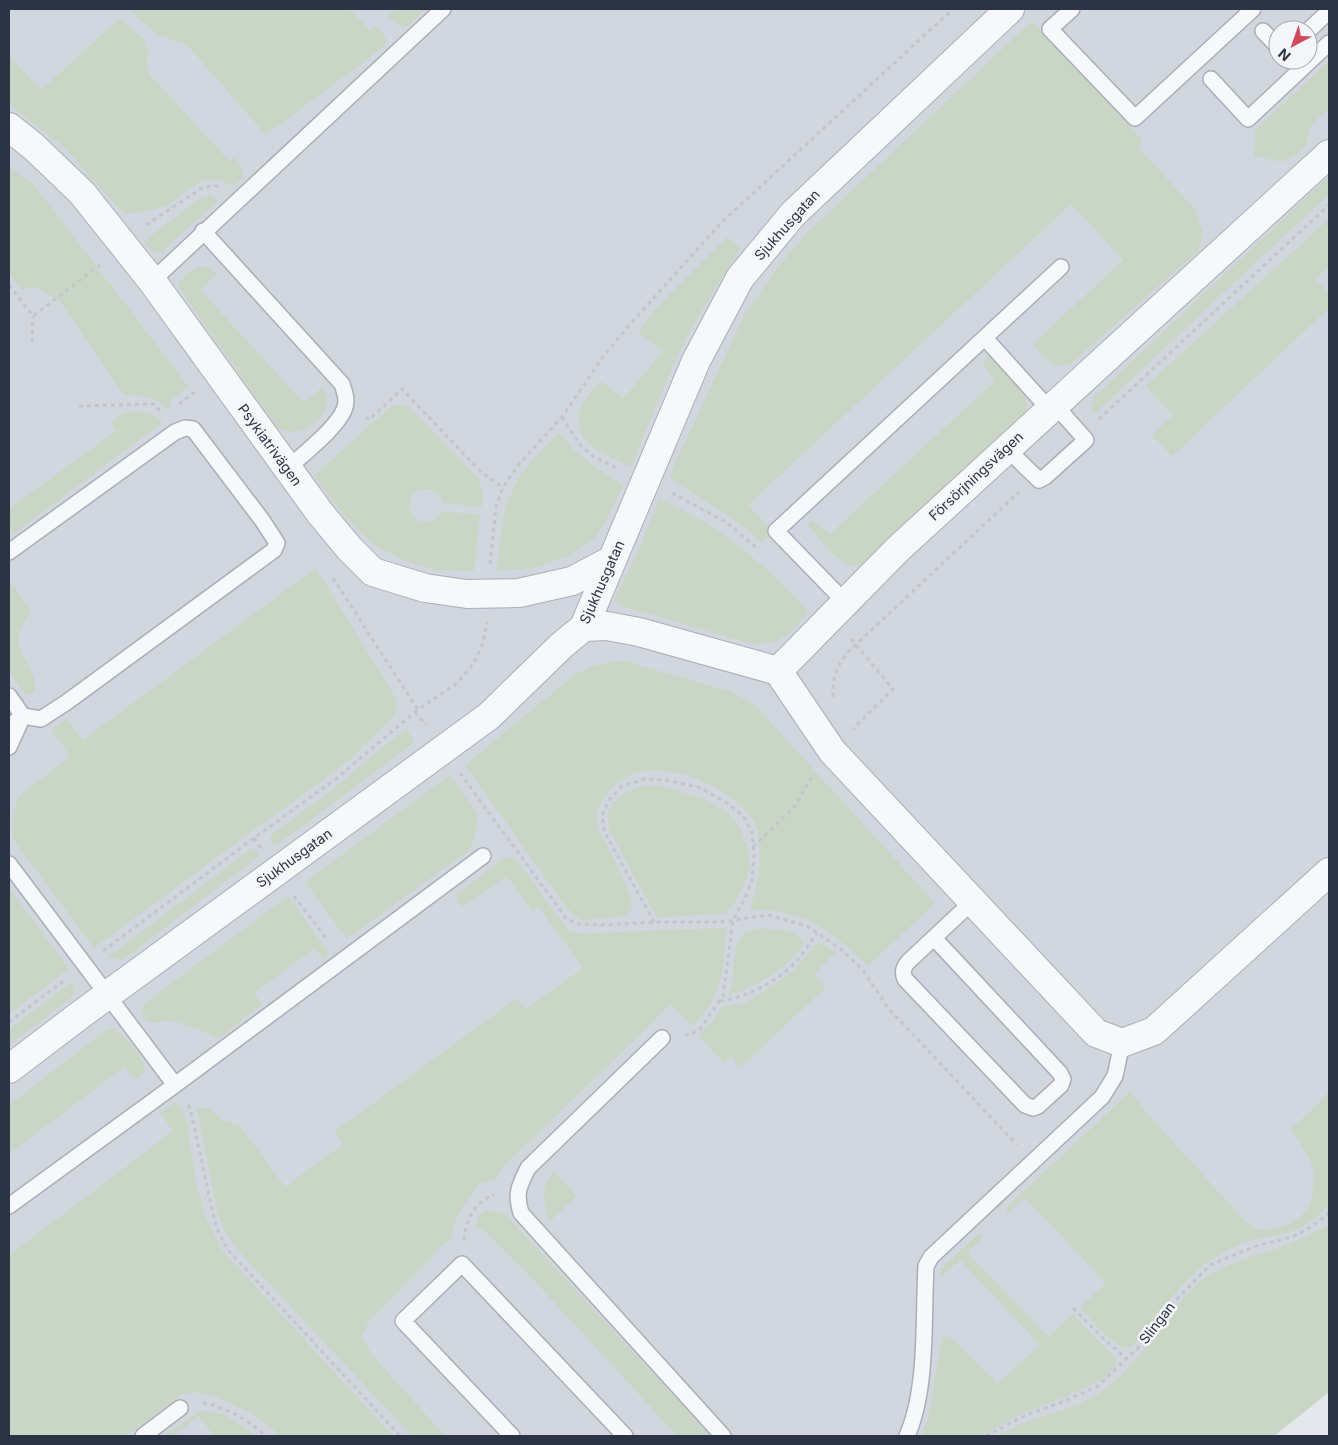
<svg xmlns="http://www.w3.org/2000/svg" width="1338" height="1445" font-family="Inter,sans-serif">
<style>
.built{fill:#d2d6de;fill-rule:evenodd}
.green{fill:#c9d6c5}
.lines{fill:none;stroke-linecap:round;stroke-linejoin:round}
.service-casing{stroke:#a9aeb7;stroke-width:18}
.minor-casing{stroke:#a9aeb7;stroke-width:30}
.path{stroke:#c2c5cb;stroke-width:3;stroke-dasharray:4 4;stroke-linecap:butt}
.service{stroke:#f7f8fa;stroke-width:15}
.minor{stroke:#f7f8fa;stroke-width:28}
.labels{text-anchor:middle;stroke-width:5;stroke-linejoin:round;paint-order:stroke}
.street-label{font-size:14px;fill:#2b3445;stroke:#f4f6f9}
</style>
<rect width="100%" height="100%" fill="#e4e7ec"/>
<path class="built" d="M 9,9 L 1329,9 L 1329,1392 L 1274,1436 L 9,1436 ZM 1278,30 L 1308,30 L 1308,60 L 1278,60 Z"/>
<path class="green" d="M 129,9 L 350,9 L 370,31 L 376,26 L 383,33 L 387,41 L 382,48 L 266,135 L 187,45 L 161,36 L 146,25 Z
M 391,9 L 426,9 L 409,25 L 401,27 L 388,16 L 393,10 Z
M 120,18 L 144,40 L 148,51 L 147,64 L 150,75 L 229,161 L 235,157 L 242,168 L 243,178 C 230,193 223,176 207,180 C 190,184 182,196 168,205 C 161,209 135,212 125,215 L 64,147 L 9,104 L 9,56 L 41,90 Z
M 1032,21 L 1143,141 L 1138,147 L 1194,208 L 1203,233 L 1198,251 L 1069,365 C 1050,369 1045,357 1033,344 L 1123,260 L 1071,204 L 748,505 L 773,532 L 762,542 L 732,518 L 672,480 L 670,474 L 745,314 L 778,267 L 806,234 Z
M 1329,61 L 1329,108 L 1312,124 L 1306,143 L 1303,149 L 1296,155 L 1281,162 L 1254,156 L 1255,130 Z
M 9,167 L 34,185 L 188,386 L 172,399 L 169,410 L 152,398 L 123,394 L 61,302 L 36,287 L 21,289 L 9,273 Z
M 1329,176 L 1329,194 L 1093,415 L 1091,405 L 1094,397 Z
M 211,195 L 218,201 L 164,250 L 159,253 L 151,251 L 144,241 L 201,198 Z
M 1329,219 L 1329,267 L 1315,279 L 1329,293 L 1329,308 L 1172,456 L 1152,435 L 1173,415 L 1146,386 Z
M 727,237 L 740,248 L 689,332 L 671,370 L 631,467 C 608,456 565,440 582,406 C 586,397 594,389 600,381 L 624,398 L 663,351 L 638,332 L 661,303 Z
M 197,267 L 208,267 L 218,274 L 200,290 L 304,403 L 322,387 C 325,392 329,398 327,405 C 324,418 305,433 292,432 C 287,432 282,429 277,427 L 177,285 L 186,274 Z
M 989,356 C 996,360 1001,367 1007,373 C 1017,384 1034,399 1024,415 L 870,558 C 864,562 859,566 852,566 C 839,565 817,536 808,526 L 808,523 L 813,520 L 830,534 L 995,381 L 983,364 L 986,357 Z
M 392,405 L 408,406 L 477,477 L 483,492 L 482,507 L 443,503 C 439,495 435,488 426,489 C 420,489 416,490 413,495 C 398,517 431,534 442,511 L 480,515 L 474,571 L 435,570 L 405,561 L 373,544 L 344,515 L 314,476 Z
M 137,411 L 150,413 L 163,422 L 16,532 L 9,530 L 9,509 L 116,431 L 111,422 L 124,413 Z
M 559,433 L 575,451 L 595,467 L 623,485 L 607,519 L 593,540 L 568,556 L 535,568 L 497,570 C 500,538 502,504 520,476 C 530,461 546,446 559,433 Z
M 659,499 C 718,523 767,566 809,613 C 786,636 783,646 748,643 L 619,605 L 614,601 L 641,544 Z
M 316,568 L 394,695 L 397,706 L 394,716 L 350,759 L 318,784 L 267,820 L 94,948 L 16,843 L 12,832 L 12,820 L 18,797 L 70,756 L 51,730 L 66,719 L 83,740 Z
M 9,580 L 31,611 C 26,620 17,633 19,643 C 21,660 42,678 33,693 L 28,695 L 24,693 L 9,670 Z
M 624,661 L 732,692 L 755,705 L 935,903 L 868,966 C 828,929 807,909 750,910 C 757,885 762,866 759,839 C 758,836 758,831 757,828 C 745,794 679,765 645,771 C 630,773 616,781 607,794 C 602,801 597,808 597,817 C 597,831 607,844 612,856 C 619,870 625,884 631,897 L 632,908 L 626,915 L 619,917 L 583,920 L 576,916 L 566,907 L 465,765 L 573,676 C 590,666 605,662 624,661 Z
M 406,729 L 415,742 L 277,845 L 272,843 L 270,837 L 274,833 L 331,791 L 374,754 Z
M 450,775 L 476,812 C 479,825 475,838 469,850 L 347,939 L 305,882 Z
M 642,786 L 662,786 L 709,801 L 728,813 L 740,828 L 747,845 L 750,867 L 743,887 L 734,904 L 726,913 L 657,918 L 609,830 L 608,812 L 614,802 L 623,794 Z
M 252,848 L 256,849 L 259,856 L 128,956 L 122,960 L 108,957 Z
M 510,857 L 518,862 L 568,930 L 581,934 L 661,930 L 727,928 L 722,975 L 717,990 L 710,1005 L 693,1026 L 671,1004 L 501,1169 L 497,1179 L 478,1184 L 456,1217 L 451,1239 L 445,1243 L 369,1321 L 361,1337 L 374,1357 L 445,1436 L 412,1436 L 237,1249 L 225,1232 L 218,1215 L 197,1108 L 207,1108 L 223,1120 L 241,1127 L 285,1187 L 343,1144 L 334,1132 L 517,998 L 526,1009 L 583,968 L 539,907 L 532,911 L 507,876 L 463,907 L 457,900 L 457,894 L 501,860 Z
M 9,888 L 69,969 L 9,1014 Z
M 288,896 L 326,949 L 328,955 L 324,959 L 315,948 L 254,993 L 262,1004 L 219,1038 C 203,1032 185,1022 167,1021 C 160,1021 152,1026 145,1020 C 139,1015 142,1008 145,1003 Z
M 766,928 L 792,932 L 802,939 L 804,946 C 783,970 757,987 727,996 L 732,985 L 733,967 L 737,943 L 744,932 Z
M 818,942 L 836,952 L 814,974 L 826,987 L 741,1067 L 731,1056 L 724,1063 L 698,1035 L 711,1023 L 721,1007 L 746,1003 L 777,982 L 793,971 Z
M 73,981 L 74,990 L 72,997 L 9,1045 L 9,1029 Z
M 112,1028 C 121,1031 145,1059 145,1068 C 145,1074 139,1077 134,1080 L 124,1067 L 9,1154 L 9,1105 L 105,1031 Z
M 1329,1089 L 1329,1204 C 1321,1213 1312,1223 1300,1228 C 1285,1235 1269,1237 1252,1240 C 1242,1243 1230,1249 1221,1254 C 1185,1274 1162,1310 1137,1342 C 1133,1345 1129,1349 1123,1347 C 1110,1343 1090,1318 1080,1307 L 1106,1283 L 1025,1198 L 1008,1214 L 1006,1212 L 1007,1207 L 1130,1092 L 1146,1112 L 1246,1222 C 1251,1226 1257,1230 1264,1230 C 1280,1231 1306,1218 1311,1201 C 1313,1195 1314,1184 1314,1178 C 1312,1159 1301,1144 1291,1129 L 1325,1097 Z
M 175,1102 L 181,1107 L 187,1123 L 196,1183 L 206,1218 L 222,1250 L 393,1436 L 278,1436 L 273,1429 L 253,1414 L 216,1397 L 194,1392 L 181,1395 L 126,1436 L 9,1436 L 9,1255 L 173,1131 L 160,1113 Z
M 553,1171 L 577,1196 L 549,1222 C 543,1202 541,1188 553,1171 Z
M 486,1210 L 505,1214 L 711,1436 L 676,1436 L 672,1430 L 528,1274 L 483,1230 L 475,1226 L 479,1215 Z
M 1329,1225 L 1329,1392 L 1274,1436 L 997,1436 C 1030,1415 1073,1413 1105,1389 C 1142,1361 1162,1318 1195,1286 C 1221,1262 1260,1256 1291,1243 C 1304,1237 1317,1231 1329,1225 Z
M 980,1234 L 984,1236 L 967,1253 L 1049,1337 L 1073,1314 L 1116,1359 L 1115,1367 L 1101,1380 L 1063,1398 L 1025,1412 L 981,1436 L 921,1436 L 928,1418 L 942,1338 L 946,1336 L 954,1340 L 997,1384 L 1040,1345 L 960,1260 L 942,1276 L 941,1269 L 977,1235 Z
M 201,1410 L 226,1415 L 256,1436 L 214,1436 L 199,1416 L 173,1436 L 164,1436 Z"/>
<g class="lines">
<g class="service-casing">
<path id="service" d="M 1072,9 L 1050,29 L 1135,118 L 1253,9
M 1263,31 L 1278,47
M 1308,31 L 1329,11
M 1211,79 L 1248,119 L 1329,43
M 203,231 L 342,384 C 345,393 348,401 344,410 C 335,430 303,454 287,469
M 152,281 L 443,9
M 985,338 L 1049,409
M 1007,449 L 1039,480 L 1045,477 L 1086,440 L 1055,405
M 9,552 L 175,432 L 185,428 L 193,429 L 262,520 L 277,543 L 274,550 L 67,702 L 41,719 L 23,716 L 9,747
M 845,602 L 776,531 L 1061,267
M 9,696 L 23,716 L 16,721
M 9,864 L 175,1085 L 483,856
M 934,938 L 1060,1073 L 1063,1079 L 1061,1085 L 1038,1106 L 1033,1108 L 1025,1105 L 905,979 C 902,972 903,967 909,961 L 972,902
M 662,1038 L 528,1168 C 519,1186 515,1193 521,1213 L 723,1436
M 9,1206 L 175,1085
M 143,1436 L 180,1408
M 512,1436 L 403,1321 L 462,1264 L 625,1436
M 907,1436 C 928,1388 923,1319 926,1266 L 931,1257 L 1102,1097 L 1115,1076 L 1122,1043"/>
</g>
<g class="minor-casing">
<path id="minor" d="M 9,127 L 34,147 L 82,193 L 152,281 L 320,513 L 349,548 L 373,572 L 425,588 L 467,594 L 519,593 L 572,581 L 612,560
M 584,627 L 607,626 L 639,632 L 778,671 L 898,549 L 1329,154
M 778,671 L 832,751 L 1096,1033 L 1122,1043 L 1154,1031 L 1329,872
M 9,1069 L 76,1018 L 489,716 L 562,645 L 584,627 L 696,361 L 740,278 L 793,214 L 1010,9"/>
</g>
<path class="path" d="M 146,225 L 202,188 L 214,185 L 218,187
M 9,285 L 33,316 L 100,265
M 32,342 L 33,316
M 179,404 L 196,391
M 79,406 L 155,404 L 161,413
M 366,417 L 369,420 L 402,389 L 482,473 L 503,487
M 562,417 L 580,445 L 594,457 L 619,469
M 1099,419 L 1329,205
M 672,493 L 726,522 L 757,548
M 490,564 L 496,507 L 503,487 L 520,463 L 562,417 L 602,358 L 631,323 L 722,222 L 953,9
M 333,578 L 418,710
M 851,639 L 893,689 L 853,729
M 833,697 C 832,680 836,667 847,653 L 1019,492
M 415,712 L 426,725
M 460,773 L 566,918 L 576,924 L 605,925 L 654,922 L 720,922 L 768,915 L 807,926 L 842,950 L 863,970 L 888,1008 L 1017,1145
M 254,838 L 261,848
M 753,847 L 795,806 L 813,775
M 294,896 L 328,941
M 654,922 L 604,831 L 602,815 L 610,799 L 622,786 L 645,779 L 666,780 L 701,788 L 727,803 L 743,816 L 752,832 L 754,856 L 752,881 L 745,898 L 733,920 L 723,996 L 700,1029 L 690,1035 L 685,1035
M 103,951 L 254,838 L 337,778 L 415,712 L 457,683 L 474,663 L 483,643 L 487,622
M 720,1001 C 748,997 776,982 796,962 C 804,953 810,942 817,933
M 9,1022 L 66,979
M 188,1105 L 190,1108 L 213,1214 L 217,1229 L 228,1250 L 400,1436
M 464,1240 C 466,1220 474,1202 494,1195
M 1073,1308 L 1105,1340 L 1127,1359
M 203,1403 C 222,1405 253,1422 265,1436
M 986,1436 L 1026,1415 L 1062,1402 L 1098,1386 L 1138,1348 L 1171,1305 L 1210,1265 L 1259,1245 L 1292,1237 L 1311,1227 L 1329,1213"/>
<use href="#service" class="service"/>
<use href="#minor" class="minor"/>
</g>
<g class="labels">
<g class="street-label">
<text transform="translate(787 225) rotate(-48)" y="5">Sjukhusgatan</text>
<text transform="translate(270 445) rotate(54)" y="5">Psykiatrivägen</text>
<text transform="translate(976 476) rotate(-43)" y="5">Försörjningsvägen</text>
<text transform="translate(602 582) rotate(-66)" y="5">Sjukhusgatan</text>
<text transform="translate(294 858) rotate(-36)" y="5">Sjukhusgatan</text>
<text transform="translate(1157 1323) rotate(-52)" y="5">Slingan</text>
</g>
</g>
<rect width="1338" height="1445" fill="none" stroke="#2b3445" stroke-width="20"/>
<g transform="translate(1293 45) rotate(221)"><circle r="24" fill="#f4f6f9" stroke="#a4a8b1"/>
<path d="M0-4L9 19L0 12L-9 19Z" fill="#d1495b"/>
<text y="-8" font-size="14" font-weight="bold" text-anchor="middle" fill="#2b3445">N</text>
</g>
</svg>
